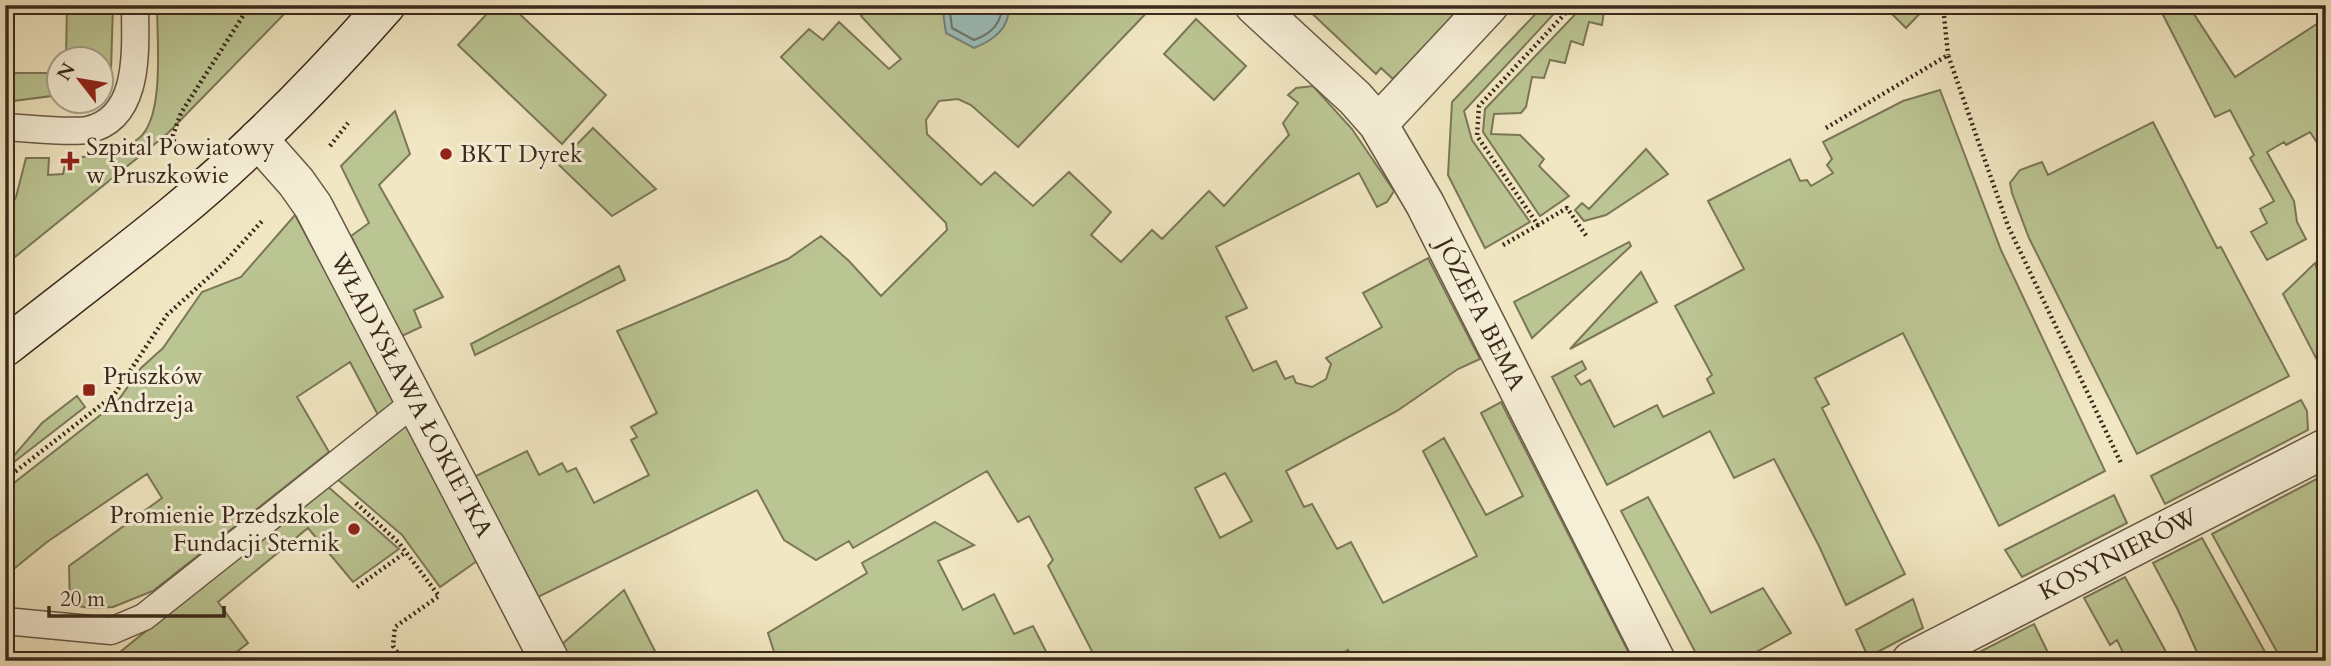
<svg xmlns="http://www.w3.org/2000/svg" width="2331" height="666" font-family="Cardo,serif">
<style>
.green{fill:#bbc593;stroke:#7b7758;stroke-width:2;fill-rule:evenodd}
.water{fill:#9cbeba;stroke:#75827b;stroke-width:2}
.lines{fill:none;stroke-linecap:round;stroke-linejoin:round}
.shore{stroke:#6c746b;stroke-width:2}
.lane-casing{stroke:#685846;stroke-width:29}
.street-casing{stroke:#685846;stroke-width:41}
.secondary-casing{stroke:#3b291c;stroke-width:41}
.path{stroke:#3b291c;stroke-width:4.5;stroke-dasharray:2 3.5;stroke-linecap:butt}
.lane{stroke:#f6efd7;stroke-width:26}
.street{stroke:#f6efd7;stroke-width:38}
.secondary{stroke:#f6efd7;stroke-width:38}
.poi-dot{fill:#8f2418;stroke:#f6efd7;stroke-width:2.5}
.labels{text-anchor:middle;stroke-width:6;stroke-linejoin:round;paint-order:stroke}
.poi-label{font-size:24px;fill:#3b291c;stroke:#f6efd7;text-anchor:start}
.street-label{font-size:24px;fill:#3b291c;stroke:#f6efd7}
</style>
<rect width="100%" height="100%" fill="#f1e7c2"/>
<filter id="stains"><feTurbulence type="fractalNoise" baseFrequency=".00286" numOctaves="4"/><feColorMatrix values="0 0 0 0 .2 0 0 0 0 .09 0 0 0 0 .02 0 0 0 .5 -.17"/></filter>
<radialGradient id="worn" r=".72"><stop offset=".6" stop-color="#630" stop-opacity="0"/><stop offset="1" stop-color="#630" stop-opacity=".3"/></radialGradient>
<path class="green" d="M 67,5 L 113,5 L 111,71 L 102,84 L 102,60 L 66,59 Z
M 157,5 L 293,5 L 167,134 L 5,265 L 5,218 L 16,197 L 26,158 L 49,158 L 48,175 L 63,174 L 66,159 C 80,157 96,156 110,152 C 120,149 137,142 143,134 C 164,109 157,38 157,5 Z
M 495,5 L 510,5 L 606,95 L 562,144 L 458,45 Z
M 872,5 L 1154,5 L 1018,147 L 971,105 L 958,99 L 939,101 L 926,120 L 927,134 L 981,185 L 995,172 L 1033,206 L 1069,172 L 1111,212 L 1091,235 L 1121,262 L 1152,230 L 1162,239 L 1209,191 L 1224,206 L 1289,135 L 1283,123 L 1298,103 L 1288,95 L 1296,88 L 1313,86 L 1352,129 L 1394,191 L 1387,202 L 1377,207 L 1359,173 L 1216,247 L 1247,308 L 1226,317 L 1253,371 L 1276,361 L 1285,379 L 1293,376 L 1296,383 L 1312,387 L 1326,379 L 1331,364 L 1326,358 L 1382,327 L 1363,293 L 1428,258 L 1480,359 L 1458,369 L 1397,411 L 1286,471 L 1304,507 L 1312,504 L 1337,549 L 1351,542 L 1383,603 L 1477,556 L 1423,451 L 1444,438 L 1486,515 L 1523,496 L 1481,413 L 1501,402 L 1633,661 L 1354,661 L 1348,650 L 1329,661 L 1097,661 L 1048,566 L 1053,560 L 1029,516 L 1018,522 L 987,471 L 853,548 L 849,541 L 816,560 L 784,540 L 757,490 L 536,598 L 474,477 L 527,451 L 539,475 L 562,463 L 567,472 L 576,468 L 594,503 L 649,475 L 631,440 L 637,437 L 631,427 L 657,413 L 617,331 L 788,259 L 821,236 L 849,261 L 881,296 L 947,230 L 946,223 L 781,57 L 809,29 L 823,40 L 839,22 L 889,69 L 901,59 L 861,16 ZM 1225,473 L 1252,521 L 1220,538 L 1195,488 Z
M 1303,5 L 1466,5 L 1393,79 L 1381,68 L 1376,74 Z
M 1544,5 L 1562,5 L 1464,111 L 1472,140 L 1530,222 L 1485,248 L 1448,175 L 1452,102 Z
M 1584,5 L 1605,5 L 1602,25 L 1589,22 L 1583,45 L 1571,41 L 1565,63 L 1550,60 L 1544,78 L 1532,77 L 1526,107 L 1521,113 L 1494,114 L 1491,134 L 1520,135 L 1544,159 L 1539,166 L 1569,196 L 1540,216 L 1483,132 L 1485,109 Z
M 1883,5 L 1928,5 L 1906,28 Z
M 2158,5 L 2188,5 L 2235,77 L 2326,18 L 2326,136 L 2316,141 L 2310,132 L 2286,145 L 2284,142 L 2267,152 L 2294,201 L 2297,222 L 2306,239 L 2267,260 L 2251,232 L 2267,223 L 2260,209 L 2274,201 L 2250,158 L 2254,155 L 2230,110 L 2215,117 Z
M 1196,19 L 1246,66 L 1214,100 L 1164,54 Z
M 5,73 L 59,73 L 59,95 L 5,102 Z
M 1940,90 L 2001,250 L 2105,471 L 1999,526 L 1903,333 L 1815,378 L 1829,404 L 1822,408 L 1905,574 L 1846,605 L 1819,546 L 1774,459 L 1734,478 L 1710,431 L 1607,485 L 1552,377 L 1582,361 L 1586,369 L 1575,376 L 1581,385 L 1590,380 L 1614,427 L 1657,405 L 1663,417 L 1714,393 L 1707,379 L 1712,375 L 1675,306 L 1744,269 L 1708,201 L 1790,159 L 1800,181 L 1807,180 L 1811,186 L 1833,173 L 1827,165 L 1832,159 L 1823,142 L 1903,101 Z
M 395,111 L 410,154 L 379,185 L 443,297 L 414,310 L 421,327 L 402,336 L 351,236 L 369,223 L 341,166 Z
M 2153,122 L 2217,248 L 2221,247 L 2289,376 L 2137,454 L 2029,238 L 2012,193 L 2010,183 L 2020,170 L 2042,162 L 2048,175 Z
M 593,128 L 656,189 L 612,216 L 558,164 Z
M 1646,149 L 1668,174 L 1606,215 L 1584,221 L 1575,210 L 1582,203 L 1589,209 Z
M 295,215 L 396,401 L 378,415 L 350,362 L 297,397 L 329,452 L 153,591 L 113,607 L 92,608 L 70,605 L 69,566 L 162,498 L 147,474 L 47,542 L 5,576 L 5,490 L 117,402 L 141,368 L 163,348 L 202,292 L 241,277 Z
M 1629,242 L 1631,246 L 1532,338 L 1514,302 Z
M 2315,263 L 2326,300 L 2326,358 L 2318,362 L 2283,294 Z
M 619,266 L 625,280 L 475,355 L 471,344 Z
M 1641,272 L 1657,302 L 1570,349 Z
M 77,396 L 85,407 L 5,469 L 5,466 L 42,423 Z
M 2301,400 L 2307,411 L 2308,430 L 2165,504 L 2151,476 Z
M 406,422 L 477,561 L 440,587 L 402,535 L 336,478 Z
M 2326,474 L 2326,661 L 2282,661 L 2212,534 Z
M 326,485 L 399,549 L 353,582 L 308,528 L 218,602 L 248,643 L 225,661 L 109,661 Z
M 2114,495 L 2127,523 L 2022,577 L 2005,550 Z
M 1648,497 L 1711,613 L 1763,588 L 1791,633 L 1740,661 L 1700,661 L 1621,511 Z
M 935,522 L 974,545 L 938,561 L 963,610 L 994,594 L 1014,634 L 1033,626 L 1051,661 L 763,661 L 775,655 L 768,633 L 867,573 L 862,563 Z
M 2202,538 L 2270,661 L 2201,661 L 2177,608 L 2153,563 Z
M 2125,577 L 2171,661 L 2127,661 L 2117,640 L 2110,645 L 2084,598 Z
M 624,590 L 660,661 L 569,661 L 561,645 Z
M 1913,599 L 1923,628 L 1868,657 L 1856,630 Z
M 2034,624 L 2052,661 L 1962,661 Z"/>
<path class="water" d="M 942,5 L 1009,5 C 1010,28 994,40 974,48 L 946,33 Z"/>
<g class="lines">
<path class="shore" d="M 949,5 L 952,28 L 974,40 C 991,34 1002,23 1002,5"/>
<g class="lane-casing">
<path id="lane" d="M 5,127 C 26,128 68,133 87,130 C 142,119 135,47 135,5
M 5,621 L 111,631 L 144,617 L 416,401"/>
</g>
<g class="street-casing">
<path id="street" d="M 1254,5 L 1355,98 L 1378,124 L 1425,204 L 1656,661
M 1378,124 L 1489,5
M 258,139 L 296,182 L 313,206 L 550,661
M 1911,661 L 2326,448"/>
</g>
<g class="secondary-casing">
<path id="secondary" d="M 5,347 C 61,303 118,260 173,215 C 250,152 320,80 386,5"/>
</g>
<path class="path" d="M 1573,5 L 1479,106 L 1477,136 L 1538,225 L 1567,208 L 1587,237
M 1943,5 L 1948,55
M 1826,128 L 1948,55 L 2008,226 L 2121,463
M 330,146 L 348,123
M 175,147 L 173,135 L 181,113 L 250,5
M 1503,245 L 1538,225
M 5,475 L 16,471 L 114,395 L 167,315 L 222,265 L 263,220
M 356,503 L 399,543 L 439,596 L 395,627 L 393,646 L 403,661
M 357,587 L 406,552"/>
<use href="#lane" class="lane"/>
<use href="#street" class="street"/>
<use href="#secondary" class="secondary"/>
</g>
<g class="poi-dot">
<circle cx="446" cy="154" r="7"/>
<path d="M66.5 150.5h7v7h7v7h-7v7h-7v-7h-7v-7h7z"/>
<rect x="82" y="383" width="14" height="14" rx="3.5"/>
<circle cx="354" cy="529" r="7"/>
</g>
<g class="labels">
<g class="poi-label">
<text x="86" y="155">Szpital Powiatowy<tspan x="86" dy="28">w Pruszkowie</tspan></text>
<text x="460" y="162">BKT Dyrek</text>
<text x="103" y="384">Pruszków<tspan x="103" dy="28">Andrzeja</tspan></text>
<text x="340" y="523" text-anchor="end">Promienie Przedszkole<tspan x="340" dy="28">Fundacji Sternik</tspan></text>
</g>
<g class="street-label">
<text transform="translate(1481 314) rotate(63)" y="8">JÓZEFA BEMA</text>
<text transform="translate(412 395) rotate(62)" y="8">WŁADYSŁAWA ŁOKIETKA</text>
<text transform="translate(2118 554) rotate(-27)" y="8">KOSYNIERÓW</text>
</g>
</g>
<rect width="2331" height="666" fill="none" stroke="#f1e7c2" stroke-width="28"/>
<rect x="7" y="7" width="2317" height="652" fill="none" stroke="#3b291c" stroke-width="3.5"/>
<rect x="14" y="14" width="2303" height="638" fill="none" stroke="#3b291c" stroke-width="2"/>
<g transform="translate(80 80) rotate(301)"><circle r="33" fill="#f6efd7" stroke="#aba08c" stroke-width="2"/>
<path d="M0-5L12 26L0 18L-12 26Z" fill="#8f2418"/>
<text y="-10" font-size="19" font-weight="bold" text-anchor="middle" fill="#3b291c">N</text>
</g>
<path d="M49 606v10h175v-10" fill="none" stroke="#3b291c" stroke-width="3.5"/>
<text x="60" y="606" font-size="21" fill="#3b291c" stroke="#f6efd7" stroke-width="5" paint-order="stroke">20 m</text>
<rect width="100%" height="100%" filter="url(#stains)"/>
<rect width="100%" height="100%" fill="url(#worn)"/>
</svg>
